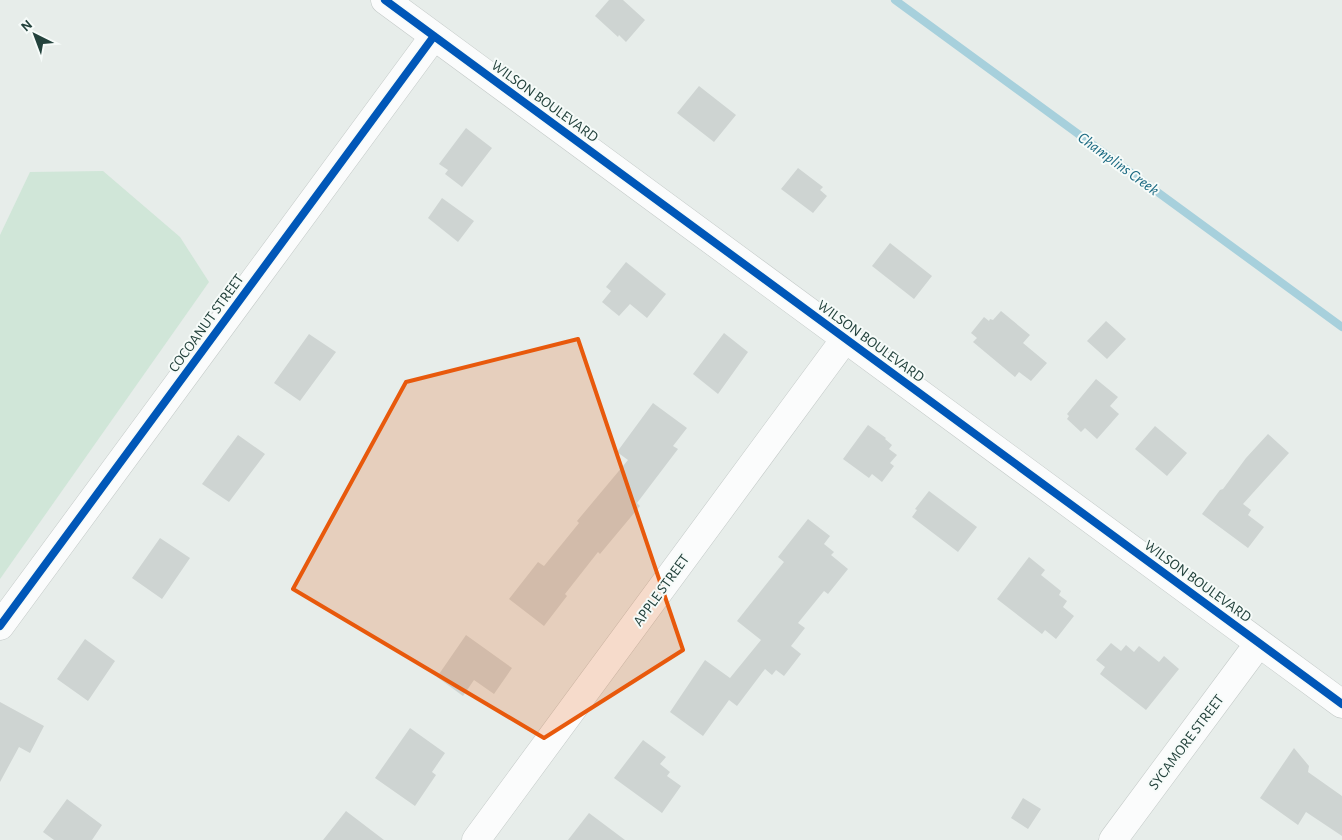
<svg xmlns="http://www.w3.org/2000/svg" width="1342" height="840" font-family="'Alegreya Sans',sans-serif">
<style>
.green{fill:#d0e6d8}
.lines{fill:none;stroke-linecap:round;stroke-linejoin:round}
.stream{stroke:#a7d0dc;stroke-width:8}
.building{fill:#ced4d2}
.street-casing{stroke:#c4cac8;stroke-width:29}
.street{stroke:#fbfcfc;stroke-width:28}
.cycleway-casing{stroke:#f6fbf9;stroke-width:11}
.cycleway{stroke:#0057b8;stroke-width:8}
.marked{fill:#e8590c;fill-opacity:0.2;stroke:#e8590c;stroke-width:4;stroke-linejoin:round}
.labels{text-anchor:middle;stroke-width:4;stroke-linejoin:round;paint-order:stroke}
.street-label{font-size:15px;fill:#23423c;stroke:#f6fbf9}
.water-label{font-size:16px;font-style:italic;fill:#196881;stroke:#f6fbf9}
</style>
<rect width="100%" height="100%" fill="#e7edea"/>
<path class="green" d="M 103,171 L 180,237 L 209,282 L 0,579 L 0,235 L 30,172 Z"/>
<g class="lines">
<path class="stream" d="M 895,0 L 1342,327"/>
</g>
<path class="building" d="M 609,0 L 623,0 L 645,20 L 626,42 L 619,35 L 618,37 L 595,16 Z
M 699,86 L 736,115 L 714,142 L 677,113 Z
M 466,128 L 492,148 L 462,187 L 445,174 L 448,170 L 439,164 Z
M 798,168 L 823,187 L 820,190 L 827,196 L 813,213 L 781,189 Z
M 442,198 L 474,221 L 458,242 L 428,218 Z
M 890,243 L 932,276 L 914,299 L 872,266 Z
M 626,262 L 666,294 L 647,318 L 630,304 L 619,316 L 602,302 L 611,291 L 606,287 Z
M 1001,311 L 1030,335 L 1023,343 L 1047,363 L 1031,381 L 1019,372 L 1015,377 L 973,342 L 977,338 L 971,333 L 984,317 L 989,321 L 990,319 L 993,320 Z
M 1106,321 L 1126,339 L 1107,359 L 1087,341 Z
M 724,333 L 748,352 L 718,394 L 693,374 Z
M 309,334 L 336,352 L 300,401 L 274,383 Z
M 1096,379 L 1118,397 L 1110,406 L 1119,414 L 1097,439 L 1085,428 L 1081,432 L 1067,419 L 1069,416 L 1067,414 Z
M 653,403 L 687,428 L 673,446 L 678,449 L 637,503 L 640,506 L 600,554 L 598,552 L 565,594 L 567,596 L 544,626 L 509,599 L 538,562 L 544,566 L 579,523 L 577,521 L 628,460 L 617,452 Z
M 868,425 L 886,438 L 885,439 L 892,445 L 889,449 L 897,455 L 890,463 L 894,466 L 882,482 L 872,474 L 869,478 L 843,459 Z
M 1155,426 L 1187,453 L 1167,476 L 1135,449 Z
M 1268,434 L 1289,453 L 1243,504 L 1251,510 L 1248,515 L 1264,527 L 1248,548 L 1202,514 L 1220,490 L 1223,489 L 1246,458 Z
M 238,435 L 265,454 L 229,502 L 202,484 Z
M 929,491 L 977,527 L 958,552 L 912,517 L 917,510 L 915,509 Z
M 808,519 L 830,536 L 824,544 L 834,552 L 831,555 L 848,569 L 828,594 L 824,591 L 798,623 L 805,628 L 791,646 L 801,654 L 784,676 L 776,670 L 772,675 L 765,669 L 737,706 L 729,700 L 703,736 L 670,712 L 705,660 L 730,678 L 761,640 L 737,621 L 784,562 L 778,557 Z
M 160,538 L 190,558 L 162,599 L 132,578 Z
M 1029,557 L 1045,570 L 1041,575 L 1061,591 L 1059,595 L 1067,601 L 1063,607 L 1074,616 L 1056,639 L 1045,630 L 1042,634 L 997,599 Z
M 466,635 L 512,668 L 494,694 L 474,680 L 463,696 L 437,677 Z
M 85,639 L 115,661 L 88,701 L 57,679 Z
M 1111,643 L 1121,651 L 1126,645 L 1134,652 L 1139,646 L 1159,662 L 1164,656 L 1179,669 L 1146,710 L 1100,674 L 1105,667 L 1096,660 Z
M 0,702 L 44,726 L 30,753 L 19,747 L 0,782 Z
M 410,728 L 445,753 L 432,772 L 436,775 L 415,806 L 375,778 Z
M 643,740 L 666,757 L 660,764 L 670,772 L 667,776 L 681,786 L 662,813 L 614,778 Z
M 1294,748 L 1309,766 L 1308,772 L 1342,796 L 1342,836 L 1306,812 L 1298,825 L 1260,798 Z
M 1023,798 L 1041,809 L 1028,829 L 1011,818 Z
M 67,799 L 102,825 L 92,840 L 54,840 L 43,832 Z
M 346,811 L 384,840 L 323,840 Z
M 589,813 L 625,840 L 568,840 Z"/>
<g class="lines">
<g class="street-casing">
<path id="street" d="M 385,0 L 1342,704
M 0,626 L 434,36
M 476,840 L 845,339
M 1113,840 L 1259,643"/>
</g>
<use href="#street" class="street"/>
<g class="cycleway-casing">
<path id="cycleway" d="M 385,0 L 1342,704
M 0,626 L 434,36"/>
</g>
<use href="#cycleway" class="cycleway"/>
</g>
<path class="marked" d="M 578,339 L 683,650 L 544,738 L 293,589 L 406,382 Z"/>
<g class="labels">
<g class="street-label">
<text transform="translate(545 101) rotate(36)" y="5">WILSON BOULEVARD</text>
<text transform="translate(206 323) rotate(-54)" y="5">COCOANUT STREET</text>
<text transform="translate(871 341) rotate(36)" y="5">WILSON BOULEVARD</text>
<text transform="translate(1198 581) rotate(36)" y="5">WILSON BOULEVARD</text>
<text transform="translate(661 590) rotate(-54)" y="5">APPLE STREET</text>
<text transform="translate(1186 742) rotate(-53)" y="5">SYCAMORE STREET</text>
</g>
<g class="water-label">
<text transform="translate(1119 163) rotate(36)" y="6">Champlins Creek</text>
</g>
</g>
<g transform="translate(35 35) rotate(318)" stroke="#f6fbf9" stroke-width="4" paint-order="stroke">
<path d="M0-4L9 19L0 12L-9 19Z" fill="#23423c"/>
<text y="-8" font-size="14" font-weight="bold" text-anchor="middle" fill="#23423c">N</text>
</g>
</svg>
